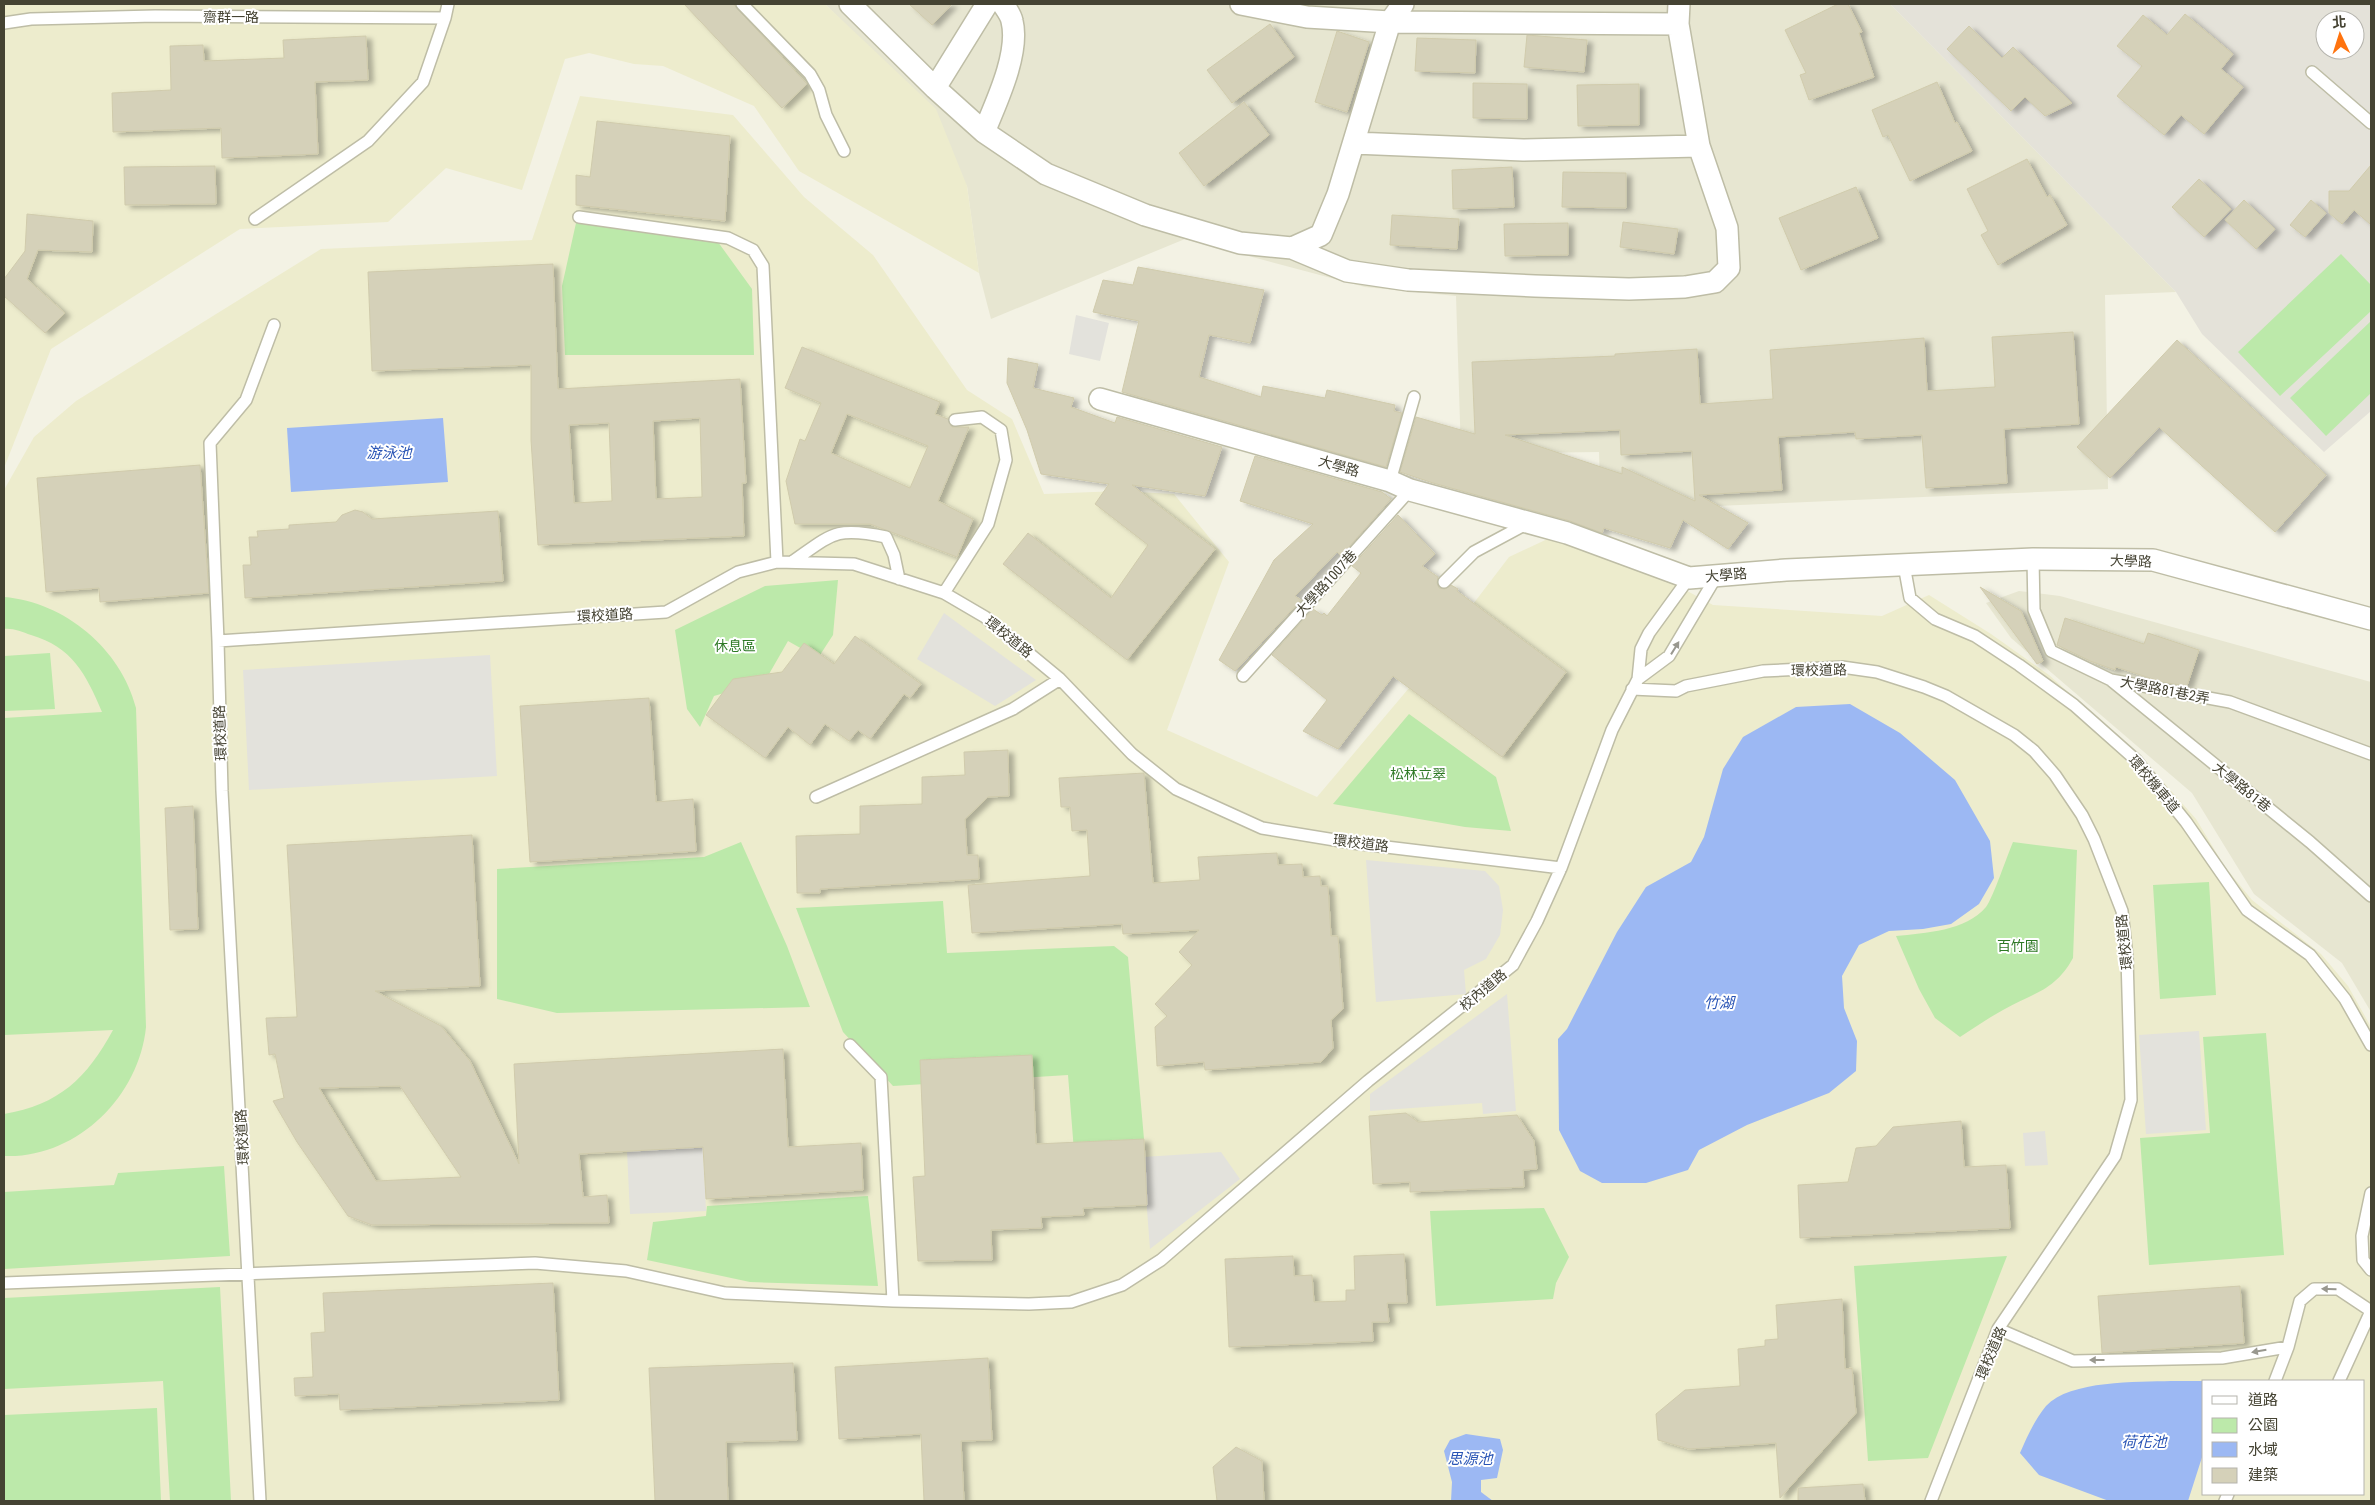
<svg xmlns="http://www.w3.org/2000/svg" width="2375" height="1505" font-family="'Roboto Condensed','Noto Sans TC',sans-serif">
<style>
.residential{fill:#e7e6d1}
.industrial{fill:#e4e2d9;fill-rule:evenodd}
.education{fill:#edeccd;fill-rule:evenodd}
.green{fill:#bce9aa}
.parking{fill:#e3e2dc}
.water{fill:#9cb8f3}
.building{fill:#d5d1b9;stroke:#d0cbac;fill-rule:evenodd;filter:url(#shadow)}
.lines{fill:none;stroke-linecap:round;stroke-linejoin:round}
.service-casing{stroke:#bebda6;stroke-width:14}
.minor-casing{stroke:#bebda6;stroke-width:24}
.service{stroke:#fff;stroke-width:11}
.minor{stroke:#fff;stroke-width:21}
.oneway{fill:#99988f}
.labels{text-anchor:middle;stroke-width:4;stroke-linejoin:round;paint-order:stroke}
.street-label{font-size:14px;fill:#454333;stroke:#fff}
.park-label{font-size:14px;fill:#2e7925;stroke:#fff}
.water-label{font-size:15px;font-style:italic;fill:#2954b5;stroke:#fff}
</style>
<defs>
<filter id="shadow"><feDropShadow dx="5.5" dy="3" stdDeviation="2.5" flood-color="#0004"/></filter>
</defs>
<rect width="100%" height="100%" fill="#f3f2e4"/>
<path class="residential" d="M 825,4 L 1890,4 L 2176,292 L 2105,295 L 2108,489 L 1601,511 L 1599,452 L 1461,454 L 1456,296 L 1365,287 L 1185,239 L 991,319 L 979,273 L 967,186 L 843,22 Z
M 2019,591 L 2060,596 L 2371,682 L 2371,1012 L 2342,963 L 2254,894 L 2192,793 L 2011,638 L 1986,603 Z"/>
<path class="industrial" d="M 1890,4 L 2371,4 L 2371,411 L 2324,452 L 2202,334 L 2176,292 ZM 2325,20 L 2355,20 L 2355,50 L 2325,50 Z"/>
<path class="education" d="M 4,4 L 825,4 L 936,109 L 967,186 L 979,273 L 799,171 L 754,106 L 663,66 L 634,64 L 589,53 L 565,59 L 522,190 L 446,168 L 388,222 L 240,229 L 51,349 L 4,468 Z
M 580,96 L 733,115 L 804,197 L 873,255 L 967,390 L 1012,419 L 1044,494 L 1118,491 L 1174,494 L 1229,562 L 1167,730 L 1317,797 L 1409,688 L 1509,557 L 1556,535 L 1636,563 L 1713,605 L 1882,616 L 1929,595 L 1991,634 L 2049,675 L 2143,759 L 2196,819 L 2225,867 L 2252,900 L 2321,954 L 2348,986 L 2371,1027 L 2371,1501 L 4,1501 L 4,490 L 34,437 L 76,401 L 321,249 L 532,240 ZM 2204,1381 L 2364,1381 L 2364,1494 L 2204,1494 Z"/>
<path class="green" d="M 576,223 L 718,242 L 752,289 L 754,355 L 565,355 L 562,286 Z
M 2341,254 L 2371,285 L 2371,311 L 2280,396 L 2238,352 Z
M 2371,321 L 2371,393 L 2326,436 L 2290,398 Z
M 838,580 L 833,635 L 818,658 L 788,641 L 765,681 L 714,696 L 700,727 L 687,709 L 675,630 L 765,586 Z
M 4,597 C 65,602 121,649 136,708 L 146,1027 C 139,1097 76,1159 4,1156 L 4,1114 C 59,1105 87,1078 113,1030 L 4,1035 L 4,718 L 102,712 C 86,674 72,647 31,635 C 22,632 13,628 4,629 Z
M 50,653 L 55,709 L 4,711 L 4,656 Z
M 1409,714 L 1496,777 L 1511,831 L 1465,827 L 1333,804 Z
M 741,842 L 787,946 L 810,1007 L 557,1013 L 497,999 L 497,869 L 704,857 Z
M 2013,842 L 2077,850 L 2073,958 C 2055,991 2033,993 2003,1010 C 1988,1018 1974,1028 1960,1037 L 1935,1018 L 1919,989 L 1896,936 C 1925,933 1966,931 1986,907 C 1993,898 2007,856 2013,842 Z
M 2209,882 L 2216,995 L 2160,999 L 2153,885 Z
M 943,901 L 947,953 L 1114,946 L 1128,957 L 1144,1139 L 1141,1160 L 1075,1164 L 1068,1075 L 893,1086 L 843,1032 L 796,908 Z
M 2266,1033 L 2284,1255 L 2149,1265 L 2140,1138 L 2210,1133 L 2203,1037 Z
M 224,1166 L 230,1256 L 4,1269 L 4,1192 L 114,1185 L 118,1173 Z
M 868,1196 L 878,1286 L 750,1282 L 647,1260 L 653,1222 L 706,1216 L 707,1206 Z
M 1544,1208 L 1569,1257 L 1556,1283 L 1553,1299 L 1436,1306 L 1430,1211 Z
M 2007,1256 L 1928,1458 L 1868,1461 L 1854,1266 Z
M 220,1287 L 231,1501 L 170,1501 L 163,1381 L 4,1389 L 4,1298 Z
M 157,1408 L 161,1501 L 4,1501 L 4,1415 Z"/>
<path class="parking" d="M 1076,315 L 1109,323 L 1100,361 L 1069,354 Z
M 944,613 L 1036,680 L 995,706 L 917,659 Z
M 490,655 L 497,776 L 249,790 L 243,670 Z
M 1366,860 L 1485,871 L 1499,886 L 1503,910 L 1500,935 L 1486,959 L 1464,970 L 1466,994 L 1376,1002 Z
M 1507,994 L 1516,1111 L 1483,1114 L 1482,1103 L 1370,1111 L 1370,1094 Z
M 2199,1031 L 2206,1130 L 2146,1134 L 2139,1035 Z
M 2045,1131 L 2048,1165 L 2025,1166 L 2023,1133 Z
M 703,1147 L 706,1211 L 630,1214 L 627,1151 Z
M 1221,1152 L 1240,1179 L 1150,1249 L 1143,1157 Z"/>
<path class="water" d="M 443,418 L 448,482 L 291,492 L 287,428 Z
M 1850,704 L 1900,733 L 1955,780 L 1990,841 L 1994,878 L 1979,904 L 1951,924 L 1923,929 L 1889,931 L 1859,945 L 1842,976 L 1844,1008 L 1857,1041 L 1856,1071 L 1829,1093 L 1747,1125 L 1699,1150 L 1688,1170 L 1646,1183 L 1602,1183 L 1580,1171 L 1559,1130 L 1558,1039 L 1567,1029 L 1617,932 L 1646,887 L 1691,862 L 1704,837 L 1723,769 L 1743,737 L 1796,707 Z
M 2171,1381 L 2210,1381 L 2204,1381 L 2204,1451 L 2188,1501 L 2109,1501 L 2039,1475 L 2020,1453 C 2027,1437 2035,1419 2046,1406 C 2070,1380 2138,1382 2171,1381 Z
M 1466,1434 L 1500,1439 L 1503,1450 L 1497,1478 L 1481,1480 L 1481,1492 L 1493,1501 L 1451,1501 L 1452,1482 L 1444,1451 L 1450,1440 Z"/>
<path class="building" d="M 684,4 L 733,4 L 807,84 L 782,108 Z
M 909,4 L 952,4 L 932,25 Z
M 1838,4 L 1848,4 L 1862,32 L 1859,33 L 1874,77 L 1809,100 L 1800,75 L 1806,73 L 1785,30 Z
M 2185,14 L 2233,54 L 2221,69 L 2243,87 L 2204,134 L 2181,115 L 2164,135 L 2117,96 L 2142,66 L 2117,46 L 2143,15 L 2167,35 Z
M 1270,24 L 1294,57 L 1232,103 L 1207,70 Z
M 1969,26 L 2002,58 L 2013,47 L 2072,103 L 2045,116 L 2025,97 L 2011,111 L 1947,49 Z
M 1337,31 L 1369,42 L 1347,112 L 1315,102 Z
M 1527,35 L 1587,40 L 1584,72 L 1524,67 Z
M 366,36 L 368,80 L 315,82 L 318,154 L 222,158 L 221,128 L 113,132 L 112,93 L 171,90 L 170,46 L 203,45 L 204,61 L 284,58 L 283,40 Z
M 1417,38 L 1476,40 L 1475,73 L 1415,71 Z
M 1937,82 L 1955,123 L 1957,122 L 1972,151 L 1910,181 L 1888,135 L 1883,137 L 1872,110 Z
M 1473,83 L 1527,84 L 1527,119 L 1473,118 Z
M 1639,84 L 1639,125 L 1578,126 L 1577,85 Z
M 1244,102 L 1269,135 L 1204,186 L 1179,153 Z
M 597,121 L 730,136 L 725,221 L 576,205 L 576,175 L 590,177 Z
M 2027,159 L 2047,197 L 2050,195 L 2067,225 L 1998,265 L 1981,235 L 1988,231 L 1967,189 Z
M 2371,165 L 2371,225 L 2354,210 L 2342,224 L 2329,213 L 2329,191 L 2349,191 Z
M 215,166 L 216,204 L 125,205 L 124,167 Z
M 1512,167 L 1514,207 L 1453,209 L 1452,170 Z
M 1563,172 L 1626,173 L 1626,208 L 1562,207 Z
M 2199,179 L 2231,209 L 2204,237 L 2172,207 Z
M 1856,187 L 1878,238 L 1801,270 L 1779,218 Z
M 2244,200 L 2275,229 L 2256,249 L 2225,220 Z
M 2311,200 L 2326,213 L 2305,237 L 2290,225 Z
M 27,214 L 93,221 L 92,252 L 38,250 L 27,279 L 65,313 L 45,333 L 4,296 L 4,279 L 25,251 Z
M 1392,215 L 1459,219 L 1457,249 L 1390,245 Z
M 1623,222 L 1678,229 L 1674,254 L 1620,247 Z
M 1568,223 L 1568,255 L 1505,256 L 1504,224 Z
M 553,264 L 558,389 L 740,379 L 746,483 L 742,483 L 744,536 L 538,545 L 531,440 L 531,365 L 372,371 L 368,272 ZM 700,418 L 702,497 L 656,499 L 653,421 ZM 609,423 L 612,501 L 574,503 L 569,425 Z
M 1138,267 L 1264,290 L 1250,343 L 1209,335 L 1199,377 L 1261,397 L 1263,386 L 1325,398 L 1327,390 L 1395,405 L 1394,411 L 1402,413 L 1386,467 L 1122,392 L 1139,321 L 1093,312 L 1103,280 L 1133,285 Z
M 2073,332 L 2079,424 L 2004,429 L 2007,483 L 1926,488 L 1922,435 L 1856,439 L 1855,432 L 1778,437 L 1782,490 L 1699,495 L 1748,523 L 1728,549 L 1683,520 L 1670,548 L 1604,528 L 1602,533 L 1570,521 L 1433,483 L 1400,472 L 1416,417 L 1475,434 L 1472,362 L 1615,356 L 1615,354 L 1697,349 L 1700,404 L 1773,399 L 1770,350 L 1924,338 L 1927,391 L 1995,387 L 1992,337 ZM 1620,430 L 1621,455 L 1692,451 L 1695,501 L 1622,467 L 1622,474 L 1505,435 Z
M 2177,340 L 2326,475 L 2275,532 L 2159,427 L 2110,478 L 2077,447 Z
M 802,347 L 940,402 L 935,414 L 948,419 L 952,427 L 969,427 L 938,501 L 973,519 L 957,557 L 870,524 L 795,524 L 786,481 L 800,439 L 805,441 L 821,403 L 785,388 ZM 847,414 L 928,446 L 910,488 L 831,453 Z
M 1008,358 L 1038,364 L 1033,388 L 1074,398 L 1071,407 L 1115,423 L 1117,417 L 1222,447 L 1205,496 L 1132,485 L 1215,549 L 1127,660 L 1003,564 L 1028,533 L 1111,598 L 1148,545 L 1095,504 L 1109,484 L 1041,474 L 1027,430 L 1007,383 Z
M 1255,456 L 1382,492 L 1391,499 L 1341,556 L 1337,552 L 1295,596 L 1301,600 L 1235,671 L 1219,660 L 1274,560 L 1313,524 L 1240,501 Z
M 200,465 L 209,593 L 100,602 L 99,588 L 46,592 L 37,478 Z
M 355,510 L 363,512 L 372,519 L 498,511 L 503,581 L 245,598 L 243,565 L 251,565 L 249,537 L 258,537 L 257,531 L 289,529 L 289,525 L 336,522 L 342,515 Z
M 1398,515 L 1435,554 L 1422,566 L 1438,577 L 1437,583 L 1439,588 L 1445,589 L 1451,585 L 1458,589 L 1457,591 L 1566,672 L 1502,757 L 1393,676 L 1338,749 L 1303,731 L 1327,700 L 1272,655 L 1313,609 L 1322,615 L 1324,613 L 1327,616 L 1361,573 L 1352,566 Z
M 1980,587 L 2021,611 L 2043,661 L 2037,664 Z
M 2065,618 L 2144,644 L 2148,633 L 2199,650 L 2187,686 L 2162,682 L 2116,667 L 2115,670 L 2090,661 L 2057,645 Z
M 855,636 L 921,684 L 910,698 L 904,694 L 870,739 L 858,730 L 849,741 L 825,724 L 810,745 L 788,727 L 765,758 L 706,715 L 733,679 L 782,672 L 804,643 L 834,664 Z
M 649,698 L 656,802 L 693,799 L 696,851 L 530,862 L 520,706 Z
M 1008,750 L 1009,796 L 988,797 L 965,819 L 967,855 L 978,855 L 979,879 L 820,889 L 820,893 L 797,893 L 796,836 L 860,834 L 860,806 L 922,804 L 922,777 L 965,775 L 964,752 Z
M 1144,773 L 1153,883 L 1200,880 L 1198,857 L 1277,853 L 1278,865 L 1302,864 L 1303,877 L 1320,876 L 1321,886 L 1328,886 L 1331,936 L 1338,936 L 1343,1009 L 1331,1020 L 1333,1048 L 1321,1062 L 1205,1070 L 1204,1062 L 1157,1066 L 1155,1027 L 1167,1016 L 1155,1004 L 1192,965 L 1179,952 L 1199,930 L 1123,934 L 1122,924 L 972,933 L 968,885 L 1090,876 L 1087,830 L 1072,831 L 1070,807 L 1061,807 L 1059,778 Z
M 193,806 L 198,929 L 170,930 L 165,808 Z
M 472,835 L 480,986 L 375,991 L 441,1026 L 470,1061 L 519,1164 L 514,1064 L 783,1049 L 788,1147 L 861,1143 L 863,1190 L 706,1199 L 703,1147 L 579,1154 L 583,1197 L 607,1195 L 609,1223 L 372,1225 L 348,1216 L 297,1142 L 273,1101 L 284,1098 L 275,1054 L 269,1055 L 266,1018 L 297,1017 L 287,845 ZM 400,1086 L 461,1177 L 376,1181 L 319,1088 Z
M 1032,1055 L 1036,1144 L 1144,1139 L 1147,1205 L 1083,1208 L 1084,1215 L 1041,1217 L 1042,1228 L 991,1230 L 992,1260 L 918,1261 L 913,1177 L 925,1176 L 920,1060 Z
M 1406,1113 L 1418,1122 L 1517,1115 L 1534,1141 L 1537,1169 L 1523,1170 L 1524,1187 L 1410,1192 L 1410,1182 L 1373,1184 L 1369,1116 Z
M 1961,1121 L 1964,1167 L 2006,1165 L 2010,1228 L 1800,1238 L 1798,1185 L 1848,1182 L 1856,1148 L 1876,1146 L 1893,1127 Z
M 1404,1254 L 1407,1303 L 1387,1303 L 1389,1322 L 1372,1322 L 1373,1341 L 1229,1347 L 1225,1259 L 1293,1256 L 1294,1276 L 1312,1275 L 1314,1302 L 1346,1301 L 1346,1290 L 1355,1290 L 1354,1256 Z
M 553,1283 L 559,1400 L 340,1410 L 339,1394 L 295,1396 L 294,1378 L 313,1377 L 311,1333 L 325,1332 L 323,1293 Z
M 2240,1286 L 2244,1343 L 2102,1353 L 2098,1296 Z
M 1842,1299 L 1845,1369 L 1852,1368 L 1856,1413 L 1780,1498 L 1776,1443 L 1689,1449 L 1658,1440 L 1656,1414 L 1685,1390 L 1740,1386 L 1738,1349 L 1765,1346 L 1765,1340 L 1778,1339 L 1776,1305 Z
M 988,1358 L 992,1440 L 961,1441 L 964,1501 L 924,1501 L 921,1434 L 839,1439 L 835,1367 Z
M 793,1363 L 797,1440 L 726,1442 L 728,1501 L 655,1501 L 649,1368 Z
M 1236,1447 L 1262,1461 L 1264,1501 L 1217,1501 L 1213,1467 Z
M 1863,1484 L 1865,1501 L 1798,1501 L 1798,1488 Z"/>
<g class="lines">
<g class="service-casing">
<path id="service" d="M 742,4 L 810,74 L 819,90 L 826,115 L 844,151
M 4,23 L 31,19 L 155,16 L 445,18 L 448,4
M 2312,72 L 2371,123
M 579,217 L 728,238 L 753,250 L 763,266 L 777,562
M 255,219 L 368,141 L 423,82 L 445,18
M 1390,481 L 1414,397
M 2033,559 L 2034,610 L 2051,651 L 2111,680 L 2230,702 L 2371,754
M 792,562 C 832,534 835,526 886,537 L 894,555 L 899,579
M 1904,565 L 1910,598 L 1935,619 L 1975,636 L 2019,665 L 2074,705 L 2136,760 L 2186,822 L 2247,910 L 2310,955 L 2345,999 L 2371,1045
M 1444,582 L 1474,552 L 1528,523
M 944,593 L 988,524 L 1006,460 L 1001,430 L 982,417 L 955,420
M 218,641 L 210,443 L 246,400 L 274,325
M 1243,676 L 1410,490
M 1638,679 L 1669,656 L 1716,577
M 2112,681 L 2310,842 L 2371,896
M 1632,689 L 1676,691 L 1686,686 L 1763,671 L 1842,667 L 1877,672 L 1924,687 L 1946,696 L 2014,735 L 2034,751 L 2055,775 L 2082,815 L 2094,839 L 2122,911 L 2127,957 L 2131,1100 L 2115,1156 L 1998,1329 L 1931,1501
M 816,797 L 1013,709 L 1060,679
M 850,1045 L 881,1077 L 893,1301
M 2371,1193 L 2362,1236 L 2363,1260 L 2371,1270
M 4,1283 L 535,1263 L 626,1271 L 725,1293 L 893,1301 L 1029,1304 L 1071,1302 L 1122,1285 L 1161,1260 L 1368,1081 L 1513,965 L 1537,921 L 1561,868 L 1612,730 L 1638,679 L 1641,649 L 1649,633 L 1689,578
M 1998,1329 L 2073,1361 L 2222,1358 L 2288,1347 L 2275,1381
M 2288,1347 L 2300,1301 L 2314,1289 L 2338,1289 L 2371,1311
M 2339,1381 L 2371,1311
M 260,1501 L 222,791 L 218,641 L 666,612 L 738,572 L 777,562 L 854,564 L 944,593 L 985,617 L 1060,679 L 1132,754 L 1176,789 L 1262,828 L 1353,843 L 1561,868
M 2225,1501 L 2228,1494"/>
</g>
<g class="minor-casing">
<path id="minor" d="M 850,4 L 935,88 L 984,132 L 1046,174 L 1145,215 L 1240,243 L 1292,248 L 1321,235 L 1338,194 L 1390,22 L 1678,24
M 1241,4 L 1307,17 L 1390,22 L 1403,4
M 935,88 L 987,4
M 984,132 C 996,103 1020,53 1012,21 C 1011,15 1006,9 1003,4
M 1354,143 L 1523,150 L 1699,146
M 1292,248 L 1347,271 L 1408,280 L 1535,286 L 1629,289 L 1685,287 L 1715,282 L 1729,268 L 1727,228 L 1699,146 L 1678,24 L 1679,4
M 1100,399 L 1390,481 L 1410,490 L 1567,533 L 1689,578 L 1786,570 L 2033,559 L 2153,560 L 2371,619"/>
</g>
<use href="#service" class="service"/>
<use href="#minor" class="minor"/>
</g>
<defs><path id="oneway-solid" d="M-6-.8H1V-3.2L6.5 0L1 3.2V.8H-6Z" transform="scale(1.25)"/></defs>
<g class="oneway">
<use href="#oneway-solid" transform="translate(1675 648) rotate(-58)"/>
<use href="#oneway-solid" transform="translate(2329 1289) rotate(-179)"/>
<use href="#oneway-solid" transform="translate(2259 1351) rotate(170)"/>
<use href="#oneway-solid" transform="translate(2097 1360) rotate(180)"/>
</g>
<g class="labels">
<g class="street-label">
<text x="231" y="22">齋群一路</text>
<text transform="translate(1339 466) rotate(16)" y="5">大學路</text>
<text transform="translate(2131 561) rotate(2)" y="5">大學路</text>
<text transform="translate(1726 575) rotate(-5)" y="5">大學路</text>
<text transform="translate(1326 583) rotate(-48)" y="5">大學路1007巷</text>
<text transform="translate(605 615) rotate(-3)" y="5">環校道路</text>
<text transform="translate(1009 637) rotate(39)" y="5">環校道路</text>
<text transform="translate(1819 670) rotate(-1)" y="5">環校道路</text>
<text transform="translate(2165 690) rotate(11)" y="5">大學路81巷2弄</text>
<text transform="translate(220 733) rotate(-92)" y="5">環校道路</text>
<text transform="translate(2154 784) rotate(50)" y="5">環校機車道</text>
<text transform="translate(2242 787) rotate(39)" y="5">大學路81巷</text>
<text transform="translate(1361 843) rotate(7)" y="5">環校道路</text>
<text transform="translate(2124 942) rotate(-96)" y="5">環校道路</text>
<text transform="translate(1483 990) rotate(-40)" y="5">校內道路</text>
<text transform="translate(242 1137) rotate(-93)" y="5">環校道路</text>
<text transform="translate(1991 1353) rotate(-67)" y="5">環校道路</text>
</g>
<g class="park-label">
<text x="735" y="651">休息區</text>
<text x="1418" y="779">松林立翠</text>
<text x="2018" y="951">百竹園</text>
</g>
<g class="water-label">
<text x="389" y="458">游泳池</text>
<text x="1719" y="1008">竹湖</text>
<text x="2144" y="1447">荷花池</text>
<text x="1470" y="1464">思源池</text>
</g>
</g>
<rect width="2375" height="1505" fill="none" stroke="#454333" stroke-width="10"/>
<rect x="2202" y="1380" width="162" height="115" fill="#ffffff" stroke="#b5b4ad"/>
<rect x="2212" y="1396" width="25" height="8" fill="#ffffff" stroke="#b5b4ad"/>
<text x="2248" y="1405" font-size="15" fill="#454333">道路</text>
<rect x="2212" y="1418" width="25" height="15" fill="#bce9aa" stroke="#b5b4ad"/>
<text x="2248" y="1430" font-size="15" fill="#454333">公園</text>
<rect x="2212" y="1442" width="25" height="15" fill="#9cb8f3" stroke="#b5b4ad"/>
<text x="2248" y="1455" font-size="15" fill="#454333">水域</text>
<rect x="2212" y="1468" width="25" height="15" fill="#d5d1b9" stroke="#b5b4ad"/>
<text x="2248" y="1480" font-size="15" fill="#454333">建築</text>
<g transform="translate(2340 35) rotate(356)"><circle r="24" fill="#ffffff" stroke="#b5b4ad"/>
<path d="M0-4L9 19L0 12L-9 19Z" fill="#ff730e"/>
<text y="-8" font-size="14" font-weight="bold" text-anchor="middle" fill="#454333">北</text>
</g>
</svg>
